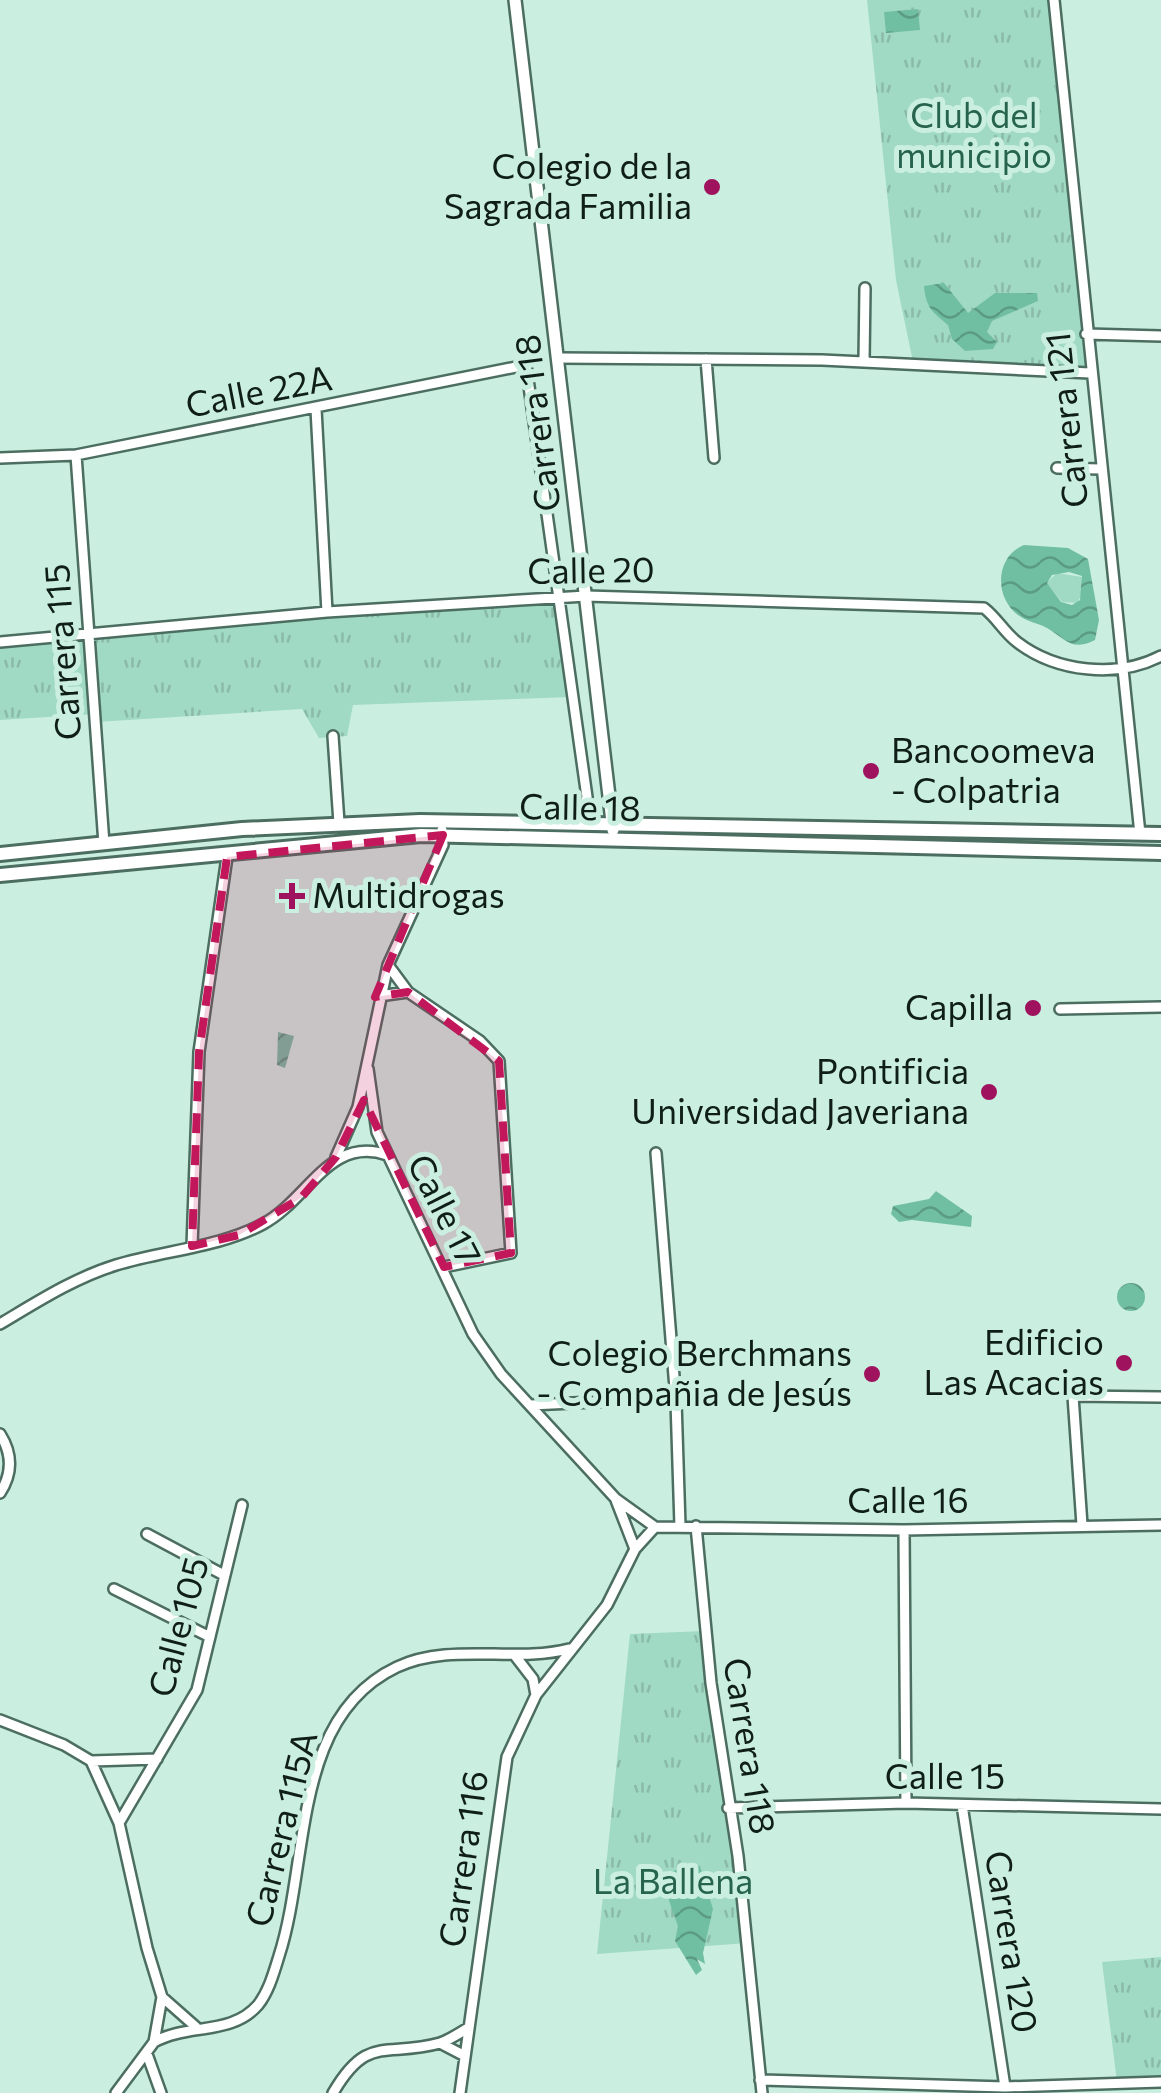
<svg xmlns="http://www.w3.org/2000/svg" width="1161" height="2093" font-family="Commissioner,sans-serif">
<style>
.grass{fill:#a1dac4}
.park{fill:url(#park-tufts)}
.water{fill:url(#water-waves);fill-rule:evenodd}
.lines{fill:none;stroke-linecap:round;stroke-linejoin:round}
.minor-casing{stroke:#4c6e61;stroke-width:14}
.tertiary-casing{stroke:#4c6e61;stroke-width:16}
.secondary-casing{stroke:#4c6e61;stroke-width:18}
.minor{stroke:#fff;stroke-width:9}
.tertiary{stroke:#fff;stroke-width:11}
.secondary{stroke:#fff;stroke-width:12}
.marked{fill:#c2185b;fill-opacity:0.2;stroke:#c2185b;stroke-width:8;stroke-dasharray:20 12;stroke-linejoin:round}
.poi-dot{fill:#9f125d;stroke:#caefe0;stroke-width:4}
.labels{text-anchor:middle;stroke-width:10;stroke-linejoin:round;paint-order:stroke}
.park-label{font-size:35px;fill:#276450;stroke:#caefe0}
.poi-label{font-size:35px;fill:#101e19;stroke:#caefe0;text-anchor:end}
.street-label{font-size:35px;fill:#101e19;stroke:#caefe0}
</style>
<defs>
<pattern id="park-tufts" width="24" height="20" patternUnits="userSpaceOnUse" patternTransform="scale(2.5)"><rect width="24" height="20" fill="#a1dac4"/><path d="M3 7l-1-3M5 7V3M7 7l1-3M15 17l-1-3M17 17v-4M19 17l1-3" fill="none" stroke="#8abba8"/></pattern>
<pattern id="water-waves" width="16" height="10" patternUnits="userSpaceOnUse" patternTransform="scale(2.5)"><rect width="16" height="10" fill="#71bfa3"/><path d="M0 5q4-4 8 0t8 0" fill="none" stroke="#5b9b84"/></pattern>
</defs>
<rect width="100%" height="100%" fill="#caefe0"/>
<path class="grass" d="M 1057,573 L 1082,577 L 1083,593 L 1077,603 L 1062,602 L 1046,583 Z"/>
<path class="park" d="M 867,0 L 1054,0 L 1090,373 L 913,362 L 896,280 Z
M 560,597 L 572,697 L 353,705 L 347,736 L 319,738 L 302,709 L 96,722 L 95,714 L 0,720 L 0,642 Z
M 704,1631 L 748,1943 L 597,1954 L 630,1634 Z
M 1161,1957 L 1161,2082 L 1117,2082 L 1102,1962 Z"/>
<path class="water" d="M 918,9 L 920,30 L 886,33 L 884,12 Z
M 944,283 L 968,313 L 995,293 L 1037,293 L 1038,301 L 992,321 L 987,332 L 997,342 L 993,349 L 965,351 L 952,339 L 948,325 C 933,312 926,309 924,286 Z
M 1024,545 L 1068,548 L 1088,559 L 1099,620 L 1095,640 C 1071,652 1066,639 1047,628 C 1038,623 1027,622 1018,615 C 994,597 995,557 1024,545 ZM 1069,572 L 1082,576 L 1080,600 L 1072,605 L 1061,602 L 1047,583 L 1052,575 Z
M 278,1032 L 294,1036 L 285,1068 L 277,1065 Z
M 936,1191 L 972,1216 L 971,1227 L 912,1220 L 899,1222 L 891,1214 L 893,1206 L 929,1199 Z
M1117 1297a14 14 0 1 1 28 0a14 14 0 1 1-28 0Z
M 691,1864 L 700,1866 L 713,1909 L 703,1953 L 705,1964 L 697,1959 L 702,1970 L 696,1975 L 675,1941 L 678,1926 L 667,1895 L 655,1891 L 661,1876 Z"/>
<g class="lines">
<g class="minor-casing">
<path id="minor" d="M 1054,0 L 1140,834
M 1086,334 L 1161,336
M 558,358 L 822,360 L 1090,373
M 706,359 L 714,458
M 864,361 L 865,288
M 316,409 L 327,612
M 76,455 L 104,844
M 0,458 L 76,455 L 526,365 L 587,797 L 580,816
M 1057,468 L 1100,469
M 0,642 L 327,612 L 586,596 L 984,608 C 997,618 1004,632 1017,642 C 1056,672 1117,679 1161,656
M 333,736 L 339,823
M 388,965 L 408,992 L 480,1041 L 499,1061 L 511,1253 L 444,1267
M 379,996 L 408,992
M 1060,1009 L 1161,1007
M 368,1069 L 377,1132 L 473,1334 L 501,1374 L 616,1499 L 655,1527
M 656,1153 L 676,1401 L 680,1526
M 336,1157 L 358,1107 L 388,965 L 443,845 L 442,830
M 192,1246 L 199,1052 L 227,857
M 0,1324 C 37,1302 74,1278 116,1265 C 164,1250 218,1248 263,1224 C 308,1200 330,1135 387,1155
M 531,1405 L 676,1398
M 0,1434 C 12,1453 13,1473 0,1493
M 616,1500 L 635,1549
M 1082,1525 L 1073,1396 L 1161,1397
M 696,1526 L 711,1683 L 738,1856 L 762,2093
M 655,1527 L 904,1530 L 1161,1525
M 904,1530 L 906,1803
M 147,1534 L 222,1574
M 114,1589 L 210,1637
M 516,1657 L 533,1679 L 536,1695
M 0,1720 L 64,1745 L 91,1761 L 119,1823 L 147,1948 L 162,1997 L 154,2042 L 116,2093
M 91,1761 L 157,1759
M 962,1805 L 1005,2087
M 728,1808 L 906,1803 L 1161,1809
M 119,1823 L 197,1690 L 242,1505
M 162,1997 L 196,2027
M 154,2042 C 188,2023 231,2036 258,2005 C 269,1991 274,1972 279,1956 C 310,1861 291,1717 397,1667 C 450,1642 514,1663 569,1649
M 440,2043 L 465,2056
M 147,2054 L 161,2093
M 760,2080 L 1005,2087 L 1161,2082
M 333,2093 C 368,2033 386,2058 440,2043 C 449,2040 460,2033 468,2028
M 460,2093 L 507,1757 L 536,1695 L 607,1605 L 635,1549 L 655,1527"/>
</g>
<g class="tertiary-casing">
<path id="tertiary" d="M 515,0 L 613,830"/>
</g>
<g class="secondary-casing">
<path id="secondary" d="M 0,854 L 242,829 L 420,821 L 1161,834
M 0,875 L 421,835 L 1161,853"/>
</g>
<use href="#minor" class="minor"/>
<use href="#tertiary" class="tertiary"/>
<use href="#secondary" class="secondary"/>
</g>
<path class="marked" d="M 443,835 L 375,997 L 408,992 L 499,1061 L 511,1253 L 444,1267 L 364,1100 L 336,1157 L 301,1198 L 239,1235 L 192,1246 L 199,1052 L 227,857 Z"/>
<g class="poi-dot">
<circle cx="712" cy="187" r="10"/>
<circle cx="871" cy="771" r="10"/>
<path d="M287 881h10v10h10v10h-10v10h-10v-10h-10v-10h10z"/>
<circle cx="1033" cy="1008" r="10"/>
<circle cx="989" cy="1092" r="10"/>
<circle cx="1124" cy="1363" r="10"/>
<circle cx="872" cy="1374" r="10"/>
</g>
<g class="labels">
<g class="park-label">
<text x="974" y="128">Club del<tspan x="974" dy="40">municipio</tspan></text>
<text x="673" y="1894">La Ballena</text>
</g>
<g class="poi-label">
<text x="692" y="179">Colegio de la<tspan x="692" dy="40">Sagrada Familia</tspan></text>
<text x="891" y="763" text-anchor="start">Bancoomeva<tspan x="891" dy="40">- Colpatria</tspan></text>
<text x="312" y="908" text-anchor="start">Multidrogas</text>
<text x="1013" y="1020">Capilla</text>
<text x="969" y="1084">Pontificia<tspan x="969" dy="40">Universidad Javeriana</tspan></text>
<text x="1104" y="1355">Edificio<tspan x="1104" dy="40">Las Acacias</tspan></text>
<text x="852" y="1366">Colegio Berchmans<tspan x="852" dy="40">- Compañia de Jesús</tspan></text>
</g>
<g class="street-label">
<text transform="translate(259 392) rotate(-11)" y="12">Calle 22A</text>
<text transform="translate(1067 420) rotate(-96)" y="12">Carrera 121</text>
<text transform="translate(538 423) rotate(-97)" y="12">Carrera 118</text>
<text transform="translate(591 571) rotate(-1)" y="12">Calle 20</text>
<text transform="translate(63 652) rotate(-94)" y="12">Carrera 115</text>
<text transform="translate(580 808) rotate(1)" y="12">Calle 18</text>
<text transform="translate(444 1210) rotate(63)" y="12">Calle 17</text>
<text x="908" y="1513">Calle 16</text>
<text transform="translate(179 1627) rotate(-75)" y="12">Calle 105</text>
<text transform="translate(749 1746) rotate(81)" y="12">Carrera 118</text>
<text x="945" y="1789">Calle 15</text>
<text transform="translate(282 1829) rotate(-76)" y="12">Carrera 115A</text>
<text transform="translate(464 1859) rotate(-82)" y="12">Carrera 116</text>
<text transform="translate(1011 1942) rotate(81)" y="12">Carrera 120</text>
</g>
</g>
</svg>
